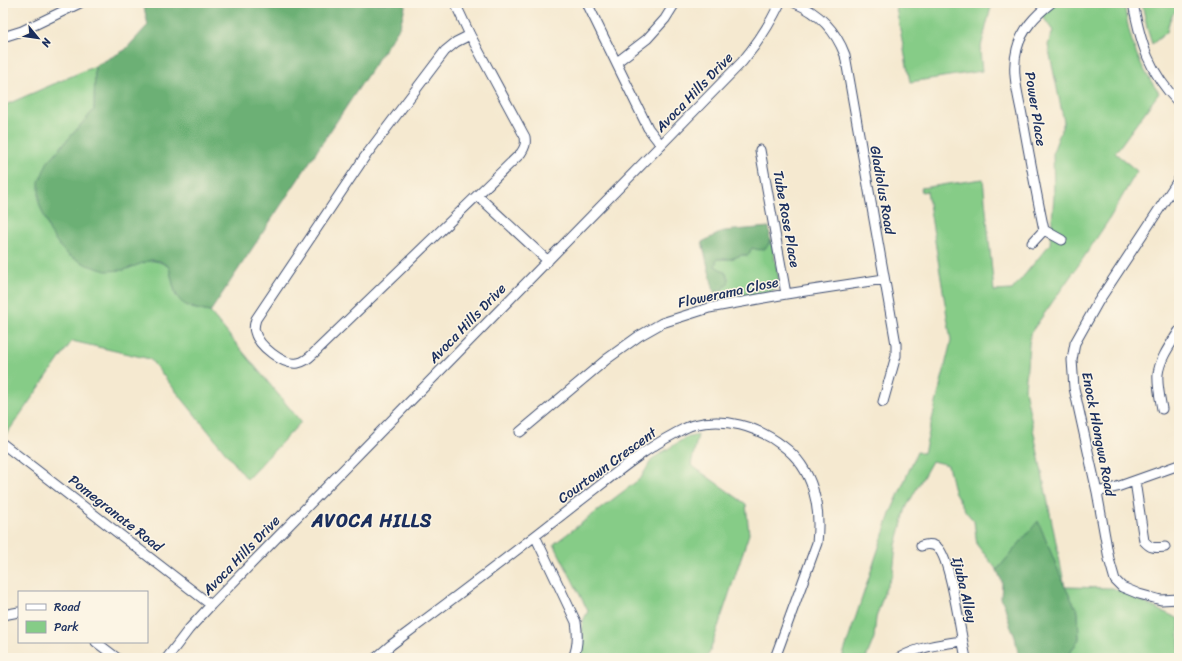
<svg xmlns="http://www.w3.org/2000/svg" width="1182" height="661" font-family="Sriracha,sans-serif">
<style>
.green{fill:#86cc87;stroke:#507e72}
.forest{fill:#6cb074;stroke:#447069}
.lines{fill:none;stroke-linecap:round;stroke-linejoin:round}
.street-casing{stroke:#3c4b6f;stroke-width:11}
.street{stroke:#fff;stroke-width:9}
.labels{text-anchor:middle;stroke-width:3;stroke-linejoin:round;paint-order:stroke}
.street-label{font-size:14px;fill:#1b2f5e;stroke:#fcf5e5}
.district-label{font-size:18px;font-weight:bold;letter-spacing:1px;fill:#1b2f5e;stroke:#fcf5e5}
</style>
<rect width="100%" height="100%" fill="#fcf5e5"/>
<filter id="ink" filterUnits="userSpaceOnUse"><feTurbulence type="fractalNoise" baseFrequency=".025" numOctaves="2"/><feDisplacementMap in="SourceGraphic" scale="8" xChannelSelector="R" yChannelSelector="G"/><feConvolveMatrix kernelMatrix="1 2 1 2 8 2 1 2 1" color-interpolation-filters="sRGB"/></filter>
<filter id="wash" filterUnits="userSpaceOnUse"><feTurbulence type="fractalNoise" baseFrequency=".012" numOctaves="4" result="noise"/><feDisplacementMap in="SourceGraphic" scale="16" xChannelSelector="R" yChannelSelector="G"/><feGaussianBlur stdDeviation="0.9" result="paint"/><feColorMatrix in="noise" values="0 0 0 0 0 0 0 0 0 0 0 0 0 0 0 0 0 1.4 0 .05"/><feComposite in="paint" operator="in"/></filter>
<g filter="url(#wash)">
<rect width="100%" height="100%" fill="#f5e9d0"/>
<path class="green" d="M 895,3 L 992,3 L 980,51 L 982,71 L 910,82 Z
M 1056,3 L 1124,3 C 1130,42 1136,60 1159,93 L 1115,153 L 1137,171 L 1108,221 L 1082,260 L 1030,334 L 1025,389 L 1065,587 L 1113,588 L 1179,619 L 1179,658 L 1067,658 L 1079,639 L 1078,612 L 1065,587 L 1038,522 L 997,570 L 977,545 L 974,521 L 966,512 L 954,491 L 948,465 L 932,461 L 906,508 L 896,545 L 893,574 L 885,590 L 876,618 L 874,638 L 866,658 L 842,658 L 890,514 L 917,452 L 924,453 L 951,341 L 927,191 L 922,192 L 921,188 L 983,179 L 994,291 L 1012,290 L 1050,244 L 1054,196 L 1053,152 L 1064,122 L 1048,45 L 1053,31 L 1041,14 Z
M 1142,3 L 1179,3 L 1179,8 C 1170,15 1169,22 1167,32 L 1152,44 L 1147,28 Z
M 95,66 L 94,110 L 47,163 L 124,270 C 143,263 151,255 169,267 L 176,296 L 191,308 L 210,312 L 301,422 L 247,479 L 150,359 L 72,341 L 3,439 L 3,106 Z
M 771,239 L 779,280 L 776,288 L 769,293 L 716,302 L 714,292 L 722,290 L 726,273 L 715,266 L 717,259 L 730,259 L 742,255 L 748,255 L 752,248 L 769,244 Z
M 698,435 L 691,465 L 746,504 L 749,534 L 709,654 L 705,658 L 580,658 L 583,645 L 582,623 L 588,611 L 554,544 L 641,478 L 652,459 L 685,438 Z"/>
<path class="forest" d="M 143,3 L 404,3 L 405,7 L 400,26 L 210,312 C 174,305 177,300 169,267 L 160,261 L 151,260 L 124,270 L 106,271 L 87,265 L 68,255 L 61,248 L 50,232 L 39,203 L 39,182 L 47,163 L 94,110 L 95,66 L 125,50 L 148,25 Z
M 769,227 C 771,240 770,255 752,248 L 748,255 L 742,255 L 730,259 L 717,259 L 715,266 C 718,268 724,271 726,274 C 734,284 722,290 714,292 L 702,242 L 724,231 Z
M 1038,521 L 1065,587 L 1078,612 L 1079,639 L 1067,658 L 1019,658 L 1015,637 L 1010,625 L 1005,607 L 1001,598 L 1002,582 L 997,570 Z"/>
</g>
<g filter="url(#ink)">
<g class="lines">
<g class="street-casing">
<path id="street" d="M 455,3 L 470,35 L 525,137 C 526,144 525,147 521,153 L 314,353 C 310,357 305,362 298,363 C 283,366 258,345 255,332 C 253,327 255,323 256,319 L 364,158 L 445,51 L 456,42 L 470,35
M 587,3 L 648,128 L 661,145
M 795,3 C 819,13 836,31 845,55 L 896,344 L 896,356 L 883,402
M 1051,3 C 1036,15 1022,29 1017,49 C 1011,71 1018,94 1022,115 C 1029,154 1036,192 1044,230 L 1062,240
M 1133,3 C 1141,45 1149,72 1179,103
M 3,37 L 22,31 L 80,3
M 617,62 L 647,39 L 665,19 L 675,3
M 760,150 L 786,294
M 1179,179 L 1098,302 L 1075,343 L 1072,360 L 1074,388 L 1097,492 L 1109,559 L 1115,580 L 1122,587 L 1139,594 L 1161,600 L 1179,599
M 478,196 L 548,261
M 1032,243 L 1044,230
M 1162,409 C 1160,398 1157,385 1158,374 C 1160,358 1171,344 1179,331
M 520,432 L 607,359 L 639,336 L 662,323 L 709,308 L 786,294 L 884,279
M 3,444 L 211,605
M 1135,481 L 1144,541 C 1151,549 1155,548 1165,547
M 1097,492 L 1117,487 L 1179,465
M 535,536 L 576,622 C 578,634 578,647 573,658
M 921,546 C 927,544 933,543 938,548 C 951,560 961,637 966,658
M 3,615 L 19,612
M 96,642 L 117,658
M 167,658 L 189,629 L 211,605 L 742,62 C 757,44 770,24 780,3
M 376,658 L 391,645 C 453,599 515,552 576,504 C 608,480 638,453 674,434 C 680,431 686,427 693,425 C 725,417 757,426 783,446 C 814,469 821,507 817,543 L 775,658
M 899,658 C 918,647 941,644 962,641"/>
</g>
<use href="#street" class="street"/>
</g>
</g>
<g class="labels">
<g class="street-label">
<text transform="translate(694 92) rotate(-46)" y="5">Avoca Hills Drive</text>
<text transform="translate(1036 109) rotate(81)" y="5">Power Place</text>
<text transform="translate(883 190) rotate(80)" y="5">Gladiolus Road</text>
<text transform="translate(787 219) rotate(80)" y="5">Tube Rose Place</text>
<text transform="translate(728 292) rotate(-12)" y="5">Flowerama Close</text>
<text transform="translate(467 323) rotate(-46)" y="5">Avoca Hills Drive</text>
<text transform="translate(1099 434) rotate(79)" y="5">Enock Hlongwa Road</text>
<text transform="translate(607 465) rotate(-36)" y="5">Courtown Crescent</text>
<text transform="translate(116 513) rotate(38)" y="5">Pomegranate Road</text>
<text transform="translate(241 555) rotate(-46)" y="5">Avoca Hills Drive</text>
<text transform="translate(965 590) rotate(77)" y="5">Ijuba Alley</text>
</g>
<g class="district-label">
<text x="372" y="527">AVOCA HILLS</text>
</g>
</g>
<rect width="1182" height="661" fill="none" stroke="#fcf5e5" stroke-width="16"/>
<rect x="18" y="591" width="130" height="52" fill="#fcf5e5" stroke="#a2a6af"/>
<rect x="26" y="604" width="20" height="6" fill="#ffffff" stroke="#a2a6af"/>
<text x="54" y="611" font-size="12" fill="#1b2f5e">Road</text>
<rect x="26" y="621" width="20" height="12" fill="#86cc87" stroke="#a2a6af"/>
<text x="54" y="631" font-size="12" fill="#1b2f5e">Park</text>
<g transform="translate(38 38) rotate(119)" stroke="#fcf5e5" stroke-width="3" paint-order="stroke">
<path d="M0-3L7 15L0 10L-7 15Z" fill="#1b2f5e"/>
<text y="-6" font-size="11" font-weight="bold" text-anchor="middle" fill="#1b2f5e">N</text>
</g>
</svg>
